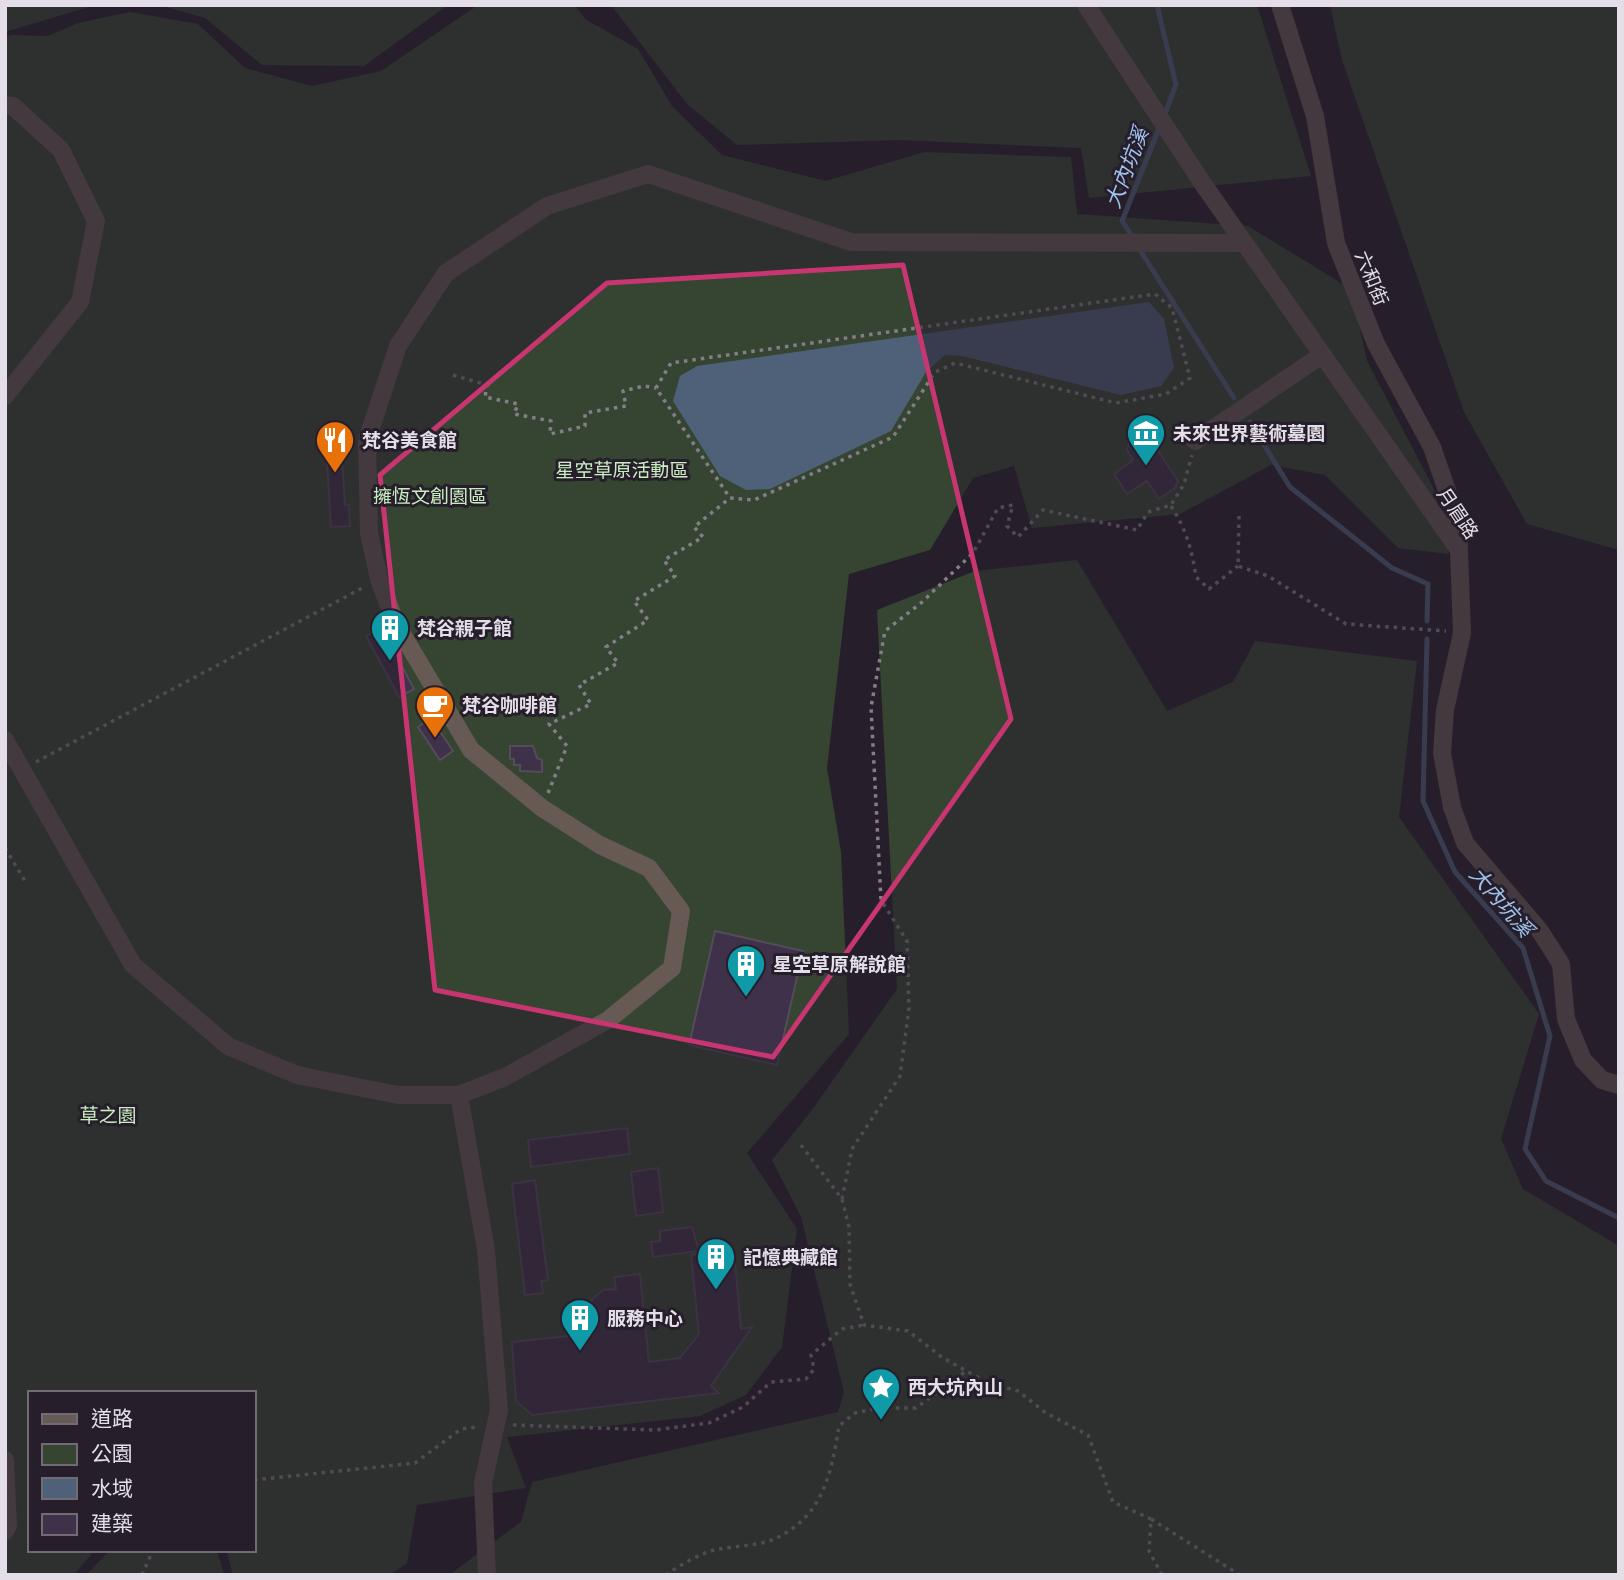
<svg xmlns="http://www.w3.org/2000/svg" width="1624" height="1580" font-family="'DejaVu Sans','Noto Sans TC',sans-serif">
<style>
.green{fill:#354532}
.water{fill:#4f6178}
.lines{fill:none;stroke-linecap:round;stroke-linejoin:round}
.stream{stroke:#4f6178;stroke-width:5}
.building{fill:#3f3149;stroke:#544c5a;stroke-width:2}
.path{stroke:#847e88;stroke-width:3.5;stroke-dasharray:3.5 5;stroke-linecap:butt}
.minor{stroke:#675954;stroke-width:18}
.marked{fill:none;stroke:#c73670;stroke-width:5;stroke-linejoin:round}
.labels{text-anchor:middle;stroke-width:6;stroke-linejoin:round;paint-order:stroke}
.street-label{font-size:19px;fill:#e3dee7;stroke:#261f2b}
.poi-label{font-size:19px;font-weight:bold;fill:#e3dee7;stroke:#261f2b;text-anchor:start}
.park-label{font-size:19px;fill:#c8eec0;stroke:#261f2b}
.water-label{font-size:21px;font-style:italic;fill:#9fc2ee;stroke:#261f2b}
</style>
<rect width="100%" height="100%" fill="#261f2b"/>
<path class="green" d="M 5,5 L 95,5 L 5,32 Z
M 159,5 L 448,5 L 364,66 L 262,65 L 205,18 Z
M 478,5 L 575,5 L 585,19 L 638,49 L 672,106 L 722,155 L 826,181 L 924,152 L 1071,157 L 1077,214 L 1248,226 L 1351,289 L 1367,361 L 1434,489 L 1449,554 L 1398,548 L 1325,475 L 1271,465 L 1180,514 L 1032,528 L 1014,466 L 973,478 L 930,550 L 849,574 L 827,768 L 841,852 L 849,1034 L 747,1153 L 797,1229 L 782,1347 L 746,1395 L 700,1416 L 507,1437 L 526,1488 L 417,1505 L 407,1563 L 390,1575 L 233,1575 L 226,1550 L 254,1550 L 254,1393 L 30,1393 L 30,1550 L 95,1550 L 74,1575 L 5,1575 L 5,37 L 12,35 L 48,36 L 78,23 L 130,12 L 198,24 L 245,68 L 312,86 L 381,71 Z
M 611,5 L 1257,5 L 1311,176 L 1089,198 L 1081,148 L 900,140 L 737,145 L 687,104 Z
M 1330,5 L 1619,5 L 1619,550 L 1527,524 L 1464,412 L 1342,60 Z
M 1077,560 L 1167,711 L 1233,682 L 1255,641 L 1417,661 L 1399,817 L 1539,1014 L 1501,1139 L 1523,1189 L 1619,1246 L 1619,1575 L 449,1575 L 521,1522 L 532,1482 L 838,1412 L 844,1392 L 801,1217 L 772,1160 L 812,1110 L 897,989 L 877,610 L 975,571 Z
M 110,1550 L 217,1550 L 224,1575 L 86,1575 Z"/>
<path class="water" d="M 1149,302 L 1164,319 L 1174,368 L 1161,386 L 1121,395 L 962,356 L 945,355 L 926,372 L 891,431 L 770,489 L 746,490 L 720,476 L 673,401 L 680,376 L 697,366 Z"/>
<g class="lines">
<path class="stream" d="M 1157,5 L 1176,85 L 1164,116
M 1133,238 L 1122,221 L 1160,126
M 1138,247 L 1234,398
M 1250,422 L 1290,487 L 1392,568 L 1428,584 L 1427,621
M 1427,639 L 1423,801 L 1455,872 L 1523,948 L 1550,1036 L 1525,1149 L 1546,1181 L 1619,1218"/>
</g>
<path class="building" d="M 344,427 L 345,442 L 341,442 L 345,505 L 349,505 L 350,526 L 331,527 L 325,428 Z
M 1140,434 L 1149,437 L 1178,481 L 1175,488 L 1159,499 L 1147,481 L 1127,494 L 1114,474 L 1133,460 L 1127,450 L 1129,442 Z
M 381,627 L 414,689 L 399,697 L 366,636 Z
M 431,718 L 453,751 L 440,760 L 418,727 Z
M 510,746 L 533,746 L 537,758 L 542,760 L 542,772 L 520,771 L 520,765 L 514,765 L 514,759 L 510,759 Z
M 715,931 L 803,951 L 777,1065 L 689,1045 Z
M 627,1128 L 630,1154 L 531,1167 L 528,1140 Z
M 658,1168 L 663,1212 L 636,1216 L 631,1172 Z
M 535,1180 L 548,1280 L 541,1281 L 543,1293 L 525,1295 L 512,1184 Z
M 692,1227 L 699,1251 L 653,1257 L 651,1242 L 660,1241 L 660,1231 Z
M 734,1249 L 741,1329 L 752,1327 L 711,1386 L 719,1393 L 532,1415 L 516,1401 L 512,1342 L 587,1334 L 586,1305 L 603,1290 L 616,1289 L 614,1277 L 640,1274 L 649,1362 L 680,1358 L 699,1334 L 691,1255 Z"/>
<g class="lines">
<path class="path" d="M 453,375 L 487,385 L 485,397 L 518,404 L 514,414 L 551,421 L 550,434 L 585,426 L 585,413 L 626,406 L 623,391 L 644,386 L 656,388
M 1171,506 C 1186,529 1192,550 1196,577 L 1209,589 L 1238,566
M 1239,516 L 1238,566 L 1268,576 L 1346,624 L 1446,631
M 36,762 L 366,586
M 548,793 L 567,746 L 549,724 L 591,704 L 579,685 L 618,663 L 606,647 L 648,620 L 634,601 L 675,576 L 664,560 L 703,537 L 694,527 L 730,498 L 754,500 L 893,437 L 935,372 L 955,363 L 1116,403 L 1166,394 L 1190,378 L 1172,308 L 1155,294 L 671,363 L 656,388 L 730,498
M 5,848 L 25,881
M 801,1145 L 842,1199 L 849,1227 L 850,1284 L 864,1325 L 908,1331 L 943,1358 L 988,1383 L 1018,1391 L 1046,1413 L 1088,1435 L 1113,1502 L 1151,1519
M 842,1199 L 852,1149 L 900,1076 L 909,1008 L 907,941 L 881,900 L 871,707 L 885,631 L 921,603 L 973,553 L 998,508 L 1013,505 L 1007,526 L 1018,537 L 1043,510 L 1137,530 L 1148,512 L 1171,505 L 1184,484 L 1192,455
M 513,1425 L 655,1430 L 709,1423 L 743,1407 L 771,1382 L 806,1379 L 814,1369 L 811,1355 L 842,1329 L 864,1325
M 254,1480 L 415,1463 L 461,1429 L 477,1427
M 142,1575 L 153,1550
M 666,1575 C 680,1565 702,1552 719,1549 C 735,1546 756,1546 772,1540 C 823,1518 831,1475 839,1426 L 855,1413 L 879,1408 L 916,1408 L 966,1371
M 1162,1575 L 1149,1551 L 1151,1519 L 1240,1575"/>
<path class="minor" d="M 1086,5 L 1201,181 L 1459,550
M 1280,5 L 1315,116 L 1336,243 L 1376,344 L 1432,447 L 1458,523 L 1462,633 L 1445,710 L 1442,753 L 1452,807 L 1465,843 L 1540,931 L 1561,964 L 1566,1019 L 1583,1060 L 1602,1080 L 1619,1085
M 5,105 L 13,106 L 61,150 L 96,221 L 80,302 L 5,396
M 1195,441 L 1322,355
M 5,740 L 133,965 L 228,1046 L 297,1075 L 398,1095 L 459,1095 L 505,1077 L 608,1020 L 672,968 L 681,911 L 649,868 L 600,845 L 542,808 L 471,750 L 395,622 L 379,579 L 369,533 L 367,440 L 398,346 L 446,273 L 547,206 L 648,174 L 851,242 L 1244,243
M 459,1095 L 486,1250 L 499,1410 L 483,1483 L 487,1575
M 5,1460 L 8,1526 L 5,1531"/>
</g>
<path d="M0 0H1624V1580H0ZM 903,265 L 1011,719 L 773,1057 L 435,990 L 380,475 L 607,283 Z" fill="#261f2b" fill-opacity=".55" fill-rule="evenodd"/>
<path class="marked" d="M 903,265 L 1011,719 L 773,1057 L 435,990 L 380,475 L 607,283 Z"/>
<defs>
<g id="museum-pin" transform="scale(2.0125)"><path d="M0 17L-7.5 6A9.5 9.5 0 1 1 7.5 6Z" fill="#0f9aa8" stroke="#261f2b"/><path d="M0-6L6-3V-2H-6V-3ZM-5-1h2V3h-2ZM-1-1h2V3h-2ZM3-1h2V3H3ZM-6 4H6V6H-6Z" fill="#fff"/></g>
<g id="restaurant-pin" transform="scale(2.0125)"><path d="M0 17L-7.5 6A9.5 9.5 0 1 1 7.5 6Z" fill="#e8710a" stroke="#261f2b"/><path d="M-5-6h1v4h1v-4h1v4h1v-4h1v5L-1.5 .5V6h-2V.5L-5-1ZM5-6V6H3V1.5H1.5Q1.5-4 5-6Z" fill="#fff"/></g>
<g id="building-pin" transform="scale(2.0125)"><path d="M0 17L-7.5 6A9.5 9.5 0 1 1 7.5 6Z" fill="#0f9aa8" stroke="#261f2b"/><path d="M-4-6H4V6H1V3H-1V6H-4ZM-2.5-4.3h1.7v1.8h-1.7ZM.8-4.3h1.7v1.8H.8ZM-2.5-1h1.7V.8h-1.7ZM.8-1h1.7V.8H.8Z" fill="#fff"/></g>
<g id="cafe-pin" transform="scale(2.0125)"><path d="M0 17L-7.5 6A9.5 9.5 0 1 1 7.5 6Z" fill="#e8710a" stroke="#261f2b"/><path d="M-5.5-4.5H6V0H3Q3 3.5 0 3.5H-2.5Q-5.5 3.5-5.5 0ZM3-3.2v2h1.7v-2ZM-6 4.5H4V6H-6Z" fill="#fff"/></g>
<g id="sight-pin" transform="scale(2.0125)"><path d="M0 17L-7.5 6A9.5 9.5 0 1 1 7.5 6Z" fill="#0f9aa8" stroke="#261f2b"/><path d="M0-6L1.8-2.2L6-1.7L2.9 1.2L3.7 5.4L0 3.3L-3.7 5.4L-2.9 1.2L-6-1.7L-1.8-2.2Z" fill="#fff"/></g>
</defs>
<g fill-rule="evenodd">
<use href="#museum-pin" x="1146" y="433"/>
<use href="#restaurant-pin" x="335" y="440"/>
<use href="#building-pin" x="390" y="628"/>
<use href="#cafe-pin" x="435" y="705"/>
<use href="#building-pin" x="746" y="964"/>
<use href="#building-pin" x="716" y="1257"/>
<use href="#building-pin" x="580" y="1318"/>
<use href="#sight-pin" x="881" y="1387"/>
</g>
<g class="labels">
<g class="street-label">
<text transform="translate(1372 278) rotate(68)" y="7">六和街</text>
<text transform="translate(1458 513) rotate(56)" y="7">月眉路</text>
</g>
<g class="poi-label">
<text x="1173" y="440">未來世界藝術墓園</text>
<text x="362" y="447">梵谷美食館</text>
<text x="417" y="635">梵谷親子館</text>
<text x="462" y="712">梵谷咖啡館</text>
<text x="773" y="971">星空草原解說館</text>
<text x="743" y="1264">記憶典藏館</text>
<text x="607" y="1325">服務中心</text>
<text x="908" y="1394">西大坑內山</text>
</g>
<g class="park-label">
<text x="622" y="477">星空草原活動區</text>
<text x="430" y="503">擁恆文創園區</text>
<text x="108" y="1122">草之園</text>
</g>
<g class="water-label">
<text transform="translate(1127 168) rotate(-69)" y="7">大內坑溪</text>
<text transform="translate(1501 902) rotate(49)" y="7">大內坑溪</text>
</g>
</g>
<rect width="1624" height="1580" fill="none" stroke="#e3dee7" stroke-width="14"/>
<rect x="28" y="1391" width="228" height="161" fill="#261f2b" stroke="#726b76" stroke-width="2"/>
<rect x="42" y="1414" width="35" height="10" fill="#675954" stroke="#726b76" stroke-width="2"/>
<text x="91" y="1426" font-size="21" fill="#e3dee7">道路</text>
<rect x="42" y="1444" width="35" height="21" fill="#354532" stroke="#726b76" stroke-width="2"/>
<text x="91" y="1461" font-size="21" fill="#e3dee7">公園</text>
<rect x="42" y="1478" width="35" height="21" fill="#4f6178" stroke="#726b76" stroke-width="2"/>
<text x="91" y="1496" font-size="21" fill="#e3dee7">水域</text>
<rect x="42" y="1514" width="35" height="21" fill="#3f3149" stroke="#726b76" stroke-width="2"/>
<text x="91" y="1531" font-size="21" fill="#e3dee7">建築</text>
</svg>
